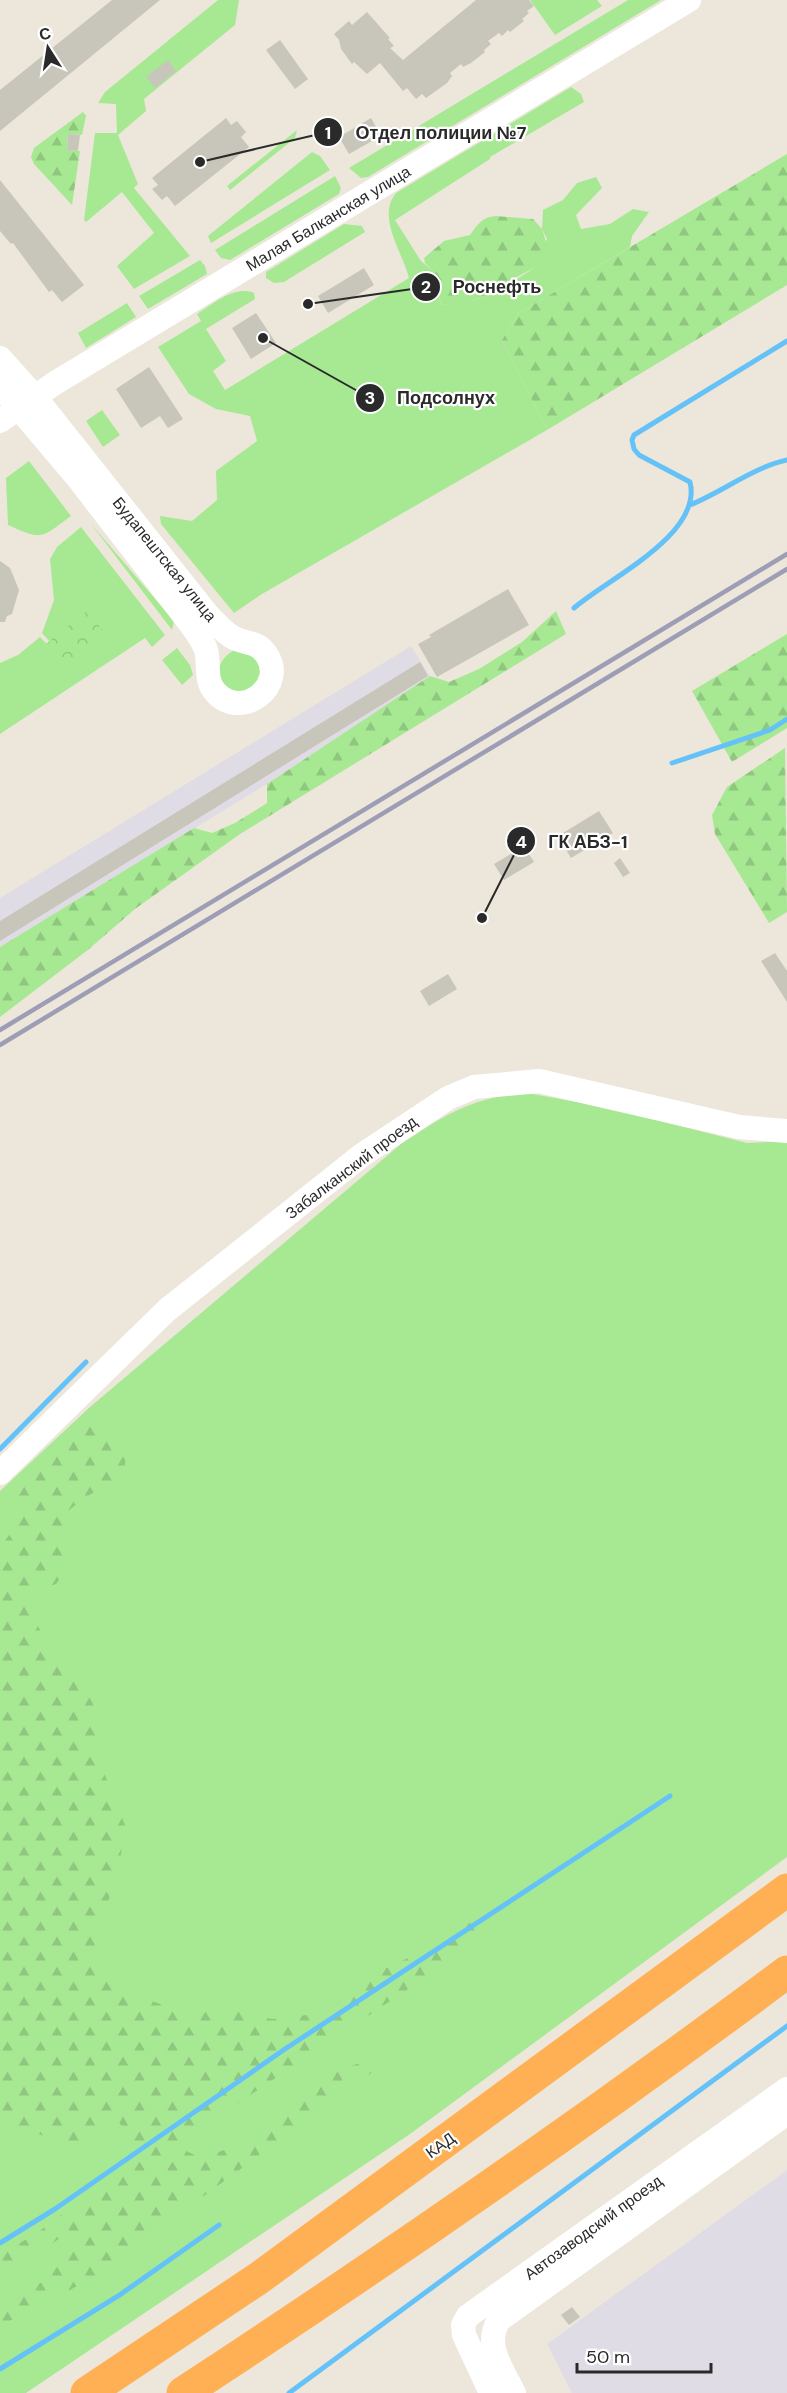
<svg xmlns="http://www.w3.org/2000/svg" width="787" height="2393" font-family="'DM Sans',sans-serif">
<style>
.industrial{fill:#e0dce5}
.grass{fill:#a7e893}
.forest{fill:url(#forest-firs)}
.park{fill:url(#park-crowns)}
.lines{fill:none;stroke-linecap:round;stroke-linejoin:round}
.stream{stroke:#65c2f8;stroke-width:5}
.building{fill:#c8c5ba}
.minor{stroke:#fff;stroke-width:24}
.highway{stroke:#ffb054;stroke-width:33}
.rail{stroke:#9d9eb6;stroke-width:4.5}
.labels{text-anchor:middle;stroke-width:4.5;stroke-linejoin:round;paint-order:stroke}
.street-label{font-size:16px;fill:#2a2a2a;stroke:#fff}
.leader{fill:none;stroke:#2a2a2a;stroke-width:2}
.callout-dot{fill:#2a2a2a;stroke:#fff;stroke-width:2}
.mark-label{font-size:18px;text-anchor:middle;font-weight:bold;fill:#fff}
.callout-label{font-size:18px;text-anchor:middle;font-weight:bold;fill:#2a2a2a;stroke:#fff;stroke-width:4.5;stroke-linejoin:round;paint-order:stroke}
</style>
<defs>
<pattern id="forest-firs" width="22" height="20" patternUnits="userSpaceOnUse" patternTransform="scale(1.5)"><rect width="22" height="20" fill="#a7e893"/><path d="M5 1l3.5 6h-7zM16 11l3.5 6h-7z" fill="#90c77f"/></pattern>
<pattern id="park-crowns" width="20" height="18" patternUnits="userSpaceOnUse" patternTransform="scale(1.5)"><rect width="20" height="18" fill="#a7e893"/><path d="M2 6a3 3 0 1 1 6 0M12 15a3 3 0 1 1 6 0" fill="none" stroke="#90c77f"/></pattern>
</defs>
<rect width="100%" height="100%" fill="#ede7db"/>
<path class="industrial" d="M 411,646 L 430,676 L 267,784 L 0,947 L 0,898 Z
M 787,2170 L 787,2393 L 572,2393 L 547,2344 Z"/>
<path class="grass" d="M 218,0 L 239,0 L 235,25 L 144,99 L 146,111 L 118,135 L 138,184 L 134,188 L 190,256 L 134,289 L 117,266 L 154,233 L 122,192 L 86,222 L 84,220 L 95,133 L 117,133 L 116,104 L 98,103 L 105,92 Z
M 530,0 L 597,0 L 602,6 L 555,35 Z
M 628,0 L 661,0 L 368,177 L 361,178 L 349,168 Z
M 571,87 L 581,94 L 584,102 L 490,157 L 490,159 L 395,220 L 421,261 L 432,270 L 441,305 C 451,303 461,303 470,301 C 489,297 517,279 534,268 L 547,239 L 542,229 L 543,210 L 563,200 L 577,183 L 596,177 L 602,188 L 576,215 L 581,229 L 610,224 L 633,209 L 649,212 L 632,236 L 630,247 L 519,313 L 502,340 L 547,430 L 262,594 L 234,613 L 161,524 L 160,516 L 192,521 L 217,500 L 216,471 L 257,441 L 250,416 L 216,409 L 189,394 L 158,347 L 201,321 L 197,314 C 213,304 234,285 254,293 L 255,299 L 206,329 L 226,361 L 213,371 L 225,390 L 409,278 C 403,253 376,217 396,193 Z
M 297,130 L 295,138 L 230,190 L 227,186 Z
M 312,152 L 320,156 L 330,170 L 211,243 L 208,236 Z
M 335,176 L 341,188 L 339,194 L 230,260 L 221,258 L 215,250 Z
M 344,224 L 362,226 L 365,232 L 284,282 L 274,283 L 266,278 L 266,272 Z
M 200,260 L 205,266 L 207,274 L 148,309 L 139,296 Z
M 127,303 L 136,317 L 86,348 L 78,333 Z
M 102,410 L 120,435 L 103,447 L 86,421 Z
M 29,461 L 71,516 C 41,538 43,541 8,525 L 6,478 Z
M 91,524 L 174,621 L 172,630 Z
M 81,527 L 165,635 L 152,647 L 145,638 L 0,734 L 0,663 L 18,655 L 40,637 L 47,644 L 87,611 L 50,642 L 42,633 L 54,600 L 50,559 L 57,547 Z
M 177,648 L 190,665 L 193,675 L 182,685 L 162,660 Z
M 238,648 L 259,656 L 262,678 L 244,693 C 214,689 210,661 238,648 Z
M 527,1093 L 605,1107 L 747,1143 L 787,1141 L 787,1857 L 410,2134 L 26,2393 L 0,2393 L 0,1491 L 90,1407 L 401,1144 C 445,1115 472,1097 527,1093 Z"/>
<path class="forest" d="M 83,112 L 86,116 L 82,135 L 68,134 L 67,150 L 80,151 L 72,205 L 34,164 L 31,157 L 34,148 Z
M 787,154 L 787,285 L 547,430 L 502,340 L 519,313 Z
M 496,216 L 533,219 L 542,229 L 549,251 L 534,268 L 505,283 L 491,294 L 468,302 L 441,305 L 432,270 L 425,263 L 424,258 L 444,241 L 470,235 C 478,224 482,217 496,216 Z
M 556,611 L 566,634 L 240,834 L 135,909 L 89,949 L 0,1017 L 0,947 L 194,828 L 212,833 L 235,823 L 267,803 L 267,784 L 430,676 L 449,682 L 479,669 L 522,642 Z
M 787,634 L 787,728 L 732,762 L 692,691 Z
M 785,748 L 787,912 L 769,923 L 715,834 L 712,815 L 727,787 Z
M 95,1422 L 114,1423 L 111,1441 L 126,1453 C 124,1486 119,1481 93,1493 C 83,1498 74,1506 65,1514 L 62,1532 L 67,1569 L 56,1584 L 23,1595 L 40,1630 L 85,1689 L 99,1716 L 99,1753 L 104,1773 L 125,1825 L 120,1862 L 96,1943 L 98,1961 L 106,1979 L 123,1990 L 173,2009 L 233,2006 L 271,2019 L 290,2018 L 311,2014 L 327,2006 L 359,1981 L 408,1958 L 457,1926 L 475,1922 L 487,1936 L 192,2134 L 184,2150 L 201,2158 L 236,2146 L 298,2103 L 325,2074 L 360,2063 L 377,2069 L 89,2280 L 0,2326 L 0,2305 L 44,2281 L 80,2242 L 64,2235 L 0,2282 L 0,2253 L 33,2236 L 131,2162 L 128,2134 L 117,2120 L 101,2125 L 72,2148 L 22,2127 L 0,2130 L 0,1547 L 10,1534 C 7,1486 59,1448 95,1422 Z"/>
<path class="park" d="M 87,611 L 104,632 L 63,665 L 46,644 Z"/>
<g class="lines">
<path class="stream" d="M 690,505 C 722,492 754,467 787,460
M 574,608 C 607,579 703,535 690,482 L 639,455 L 634,449 L 632,440 L 634,435 L 787,341
M 672,763 L 770,730 L 787,719
M 0,1449 L 86,1362
M 0,2243 L 55,2209 L 285,2049 L 670,1796
M 0,2369 L 121,2294 L 219,2225
M 289,2393 L 787,2026"/>
</g>
<path class="building" d="M 112,0 L 160,0 L 0,131 L 0,90 Z
M 476,0 L 529,0 L 534,6 L 527,11 L 529,13 L 522,19 L 524,21 L 510,32 L 508,30 L 502,36 L 499,33 L 488,41 L 491,44 L 484,50 L 485,52 L 471,63 L 463,67 L 461,64 L 450,73 L 452,76 L 447,83 L 426,98 L 422,94 L 416,99 L 407,88 L 403,91 L 380,63 L 367,74 L 354,62 L 352,64 L 341,49 L 339,40 L 334,34 L 349,21 L 352,25 L 367,12 L 390,38 L 388,39 L 394,46 L 390,48 L 403,60 Z
M 280,40 L 308,79 L 295,89 L 266,50 Z
M 168,60 L 176,71 L 155,88 L 146,77 Z
M 226,118 L 231,125 L 237,121 L 246,132 L 241,137 L 249,147 L 175,206 L 167,196 L 162,200 L 152,189 L 158,185 L 152,178 Z
M 371,118 L 381,136 L 349,154 L 339,137 Z
M 68,134 L 80,135 L 78,151 L 67,150 Z
M 0,180 L 84,285 L 62,302 L 52,290 L 49,292 L 13,243 L 11,244 L 0,231 Z
M 364,268 L 374,285 L 328,313 L 318,296 Z
M 256,313 L 276,343 L 251,359 L 232,328 Z
M 149,367 L 183,419 L 168,428 L 160,416 L 141,428 L 116,389 Z
M 0,561 L 10,568 L 19,590 L 12,614 L 7,616 L 5,622 L 0,622 Z
M 508,589 L 529,625 L 437,677 L 418,644 L 431,637 L 429,635 Z
M 420,662 L 428,676 L 0,941 L 0,921 Z
M 599,811 L 613,833 L 571,858 L 558,836 Z
M 524,846 L 534,862 L 504,880 L 494,864 Z
M 620,858 L 630,873 L 623,877 L 614,863 Z
M 775,953 L 787,971 L 787,1002 L 761,961 Z
M 448,974 L 457,989 L 429,1006 L 420,991 Z
M 572,2307 L 580,2317 L 569,2325 L 561,2315 Z"/>
<g class="lines">
<path class="minor" d="M 0,358 L 35,397 L 207,614 C 215,622 224,633 234,638 C 246,644 257,641 266,654 C 288,685 242,721 216,693 C 204,680 210,665 206,650 C 203,641 197,633 192,626 L 77,477 L 0,386
M 0,421 L 55,383 L 689,0
M 0,1473 L 167,1310 L 362,1155 L 448,1098 L 474,1087 L 539,1081 L 739,1127 L 787,1131
M 491,2393 L 464,2335 L 463,2325 L 468,2316 L 787,2089
M 514,2393 C 503,2370 483,2345 499,2320 L 787,2113"/>
<path class="highway" d="M 87,2393 L 259,2278 L 787,1890
M 183,2393 C 388,2259 590,2119 787,1972"/>
<path class="rail" d="M 0,1030 L 787,554
M 0,1045 L 787,569"/>
</g>
<g class="labels">
<g class="street-label">
<text transform="translate(328 218) rotate(-31)" y="6">Малая Балканская улица</text>
<text transform="translate(165 559) rotate(51)" y="6">Будапештская улица</text>
<text transform="translate(351 1167) rotate(-37)" y="6">Забалканский проезд</text>
<text transform="translate(440 2145) rotate(-36)" y="6">КАД</text>
<text transform="translate(593 2227) rotate(-36)" y="6">Автозаводский проезд</text>
</g>
</g>
<path class="leader" d="M200 162L328 132M308 304L426 287M263 338L370 398M482 918L521 841"/>
<g class="callout-dot">
<circle cx="200" cy="162" r="6"/>
<circle cx="308" cy="304" r="6"/>
<circle cx="263" cy="338" r="6"/>
<circle cx="482" cy="918" r="6"/>
<circle cx="328" cy="132" r="15"/>
<circle cx="426" cy="287" r="15"/>
<circle cx="370" cy="398" r="15"/>
<circle cx="521" cy="841" r="15"/>
</g>
<g class="mark-label">
<text x="328" y="139">1</text>
<text x="426" y="293">2</text>
<text x="370" y="404">3</text>
<text x="521" y="848">4</text>
</g>
<g class="callout-label">
<text x="441" y="139">Отдел полиции №7</text>
<text x="497" y="293">Роснефть</text>
<text x="446" y="404">Подсолнух</text>
<text x="588" y="848">ГК АБЗ-1</text>
</g>
<g transform="translate(48 48) rotate(348)" stroke="#ffffff" stroke-width="4.5" paint-order="stroke">
<path d="M0-4.5L10 22L0 15L-10 22Z" fill="#2a2a2a"/>
<text y="-9" font-size="16" font-weight="bold" text-anchor="middle" fill="#2a2a2a">С</text>
</g>
<path d="M577 2363v9h134v-9" fill="none" stroke="#2a2a2a" stroke-width="3"/>
<text x="586" y="2363" font-size="18" fill="#2a2a2a" stroke="#ffffff" stroke-width="4.5" paint-order="stroke">50 m</text>
</svg>
